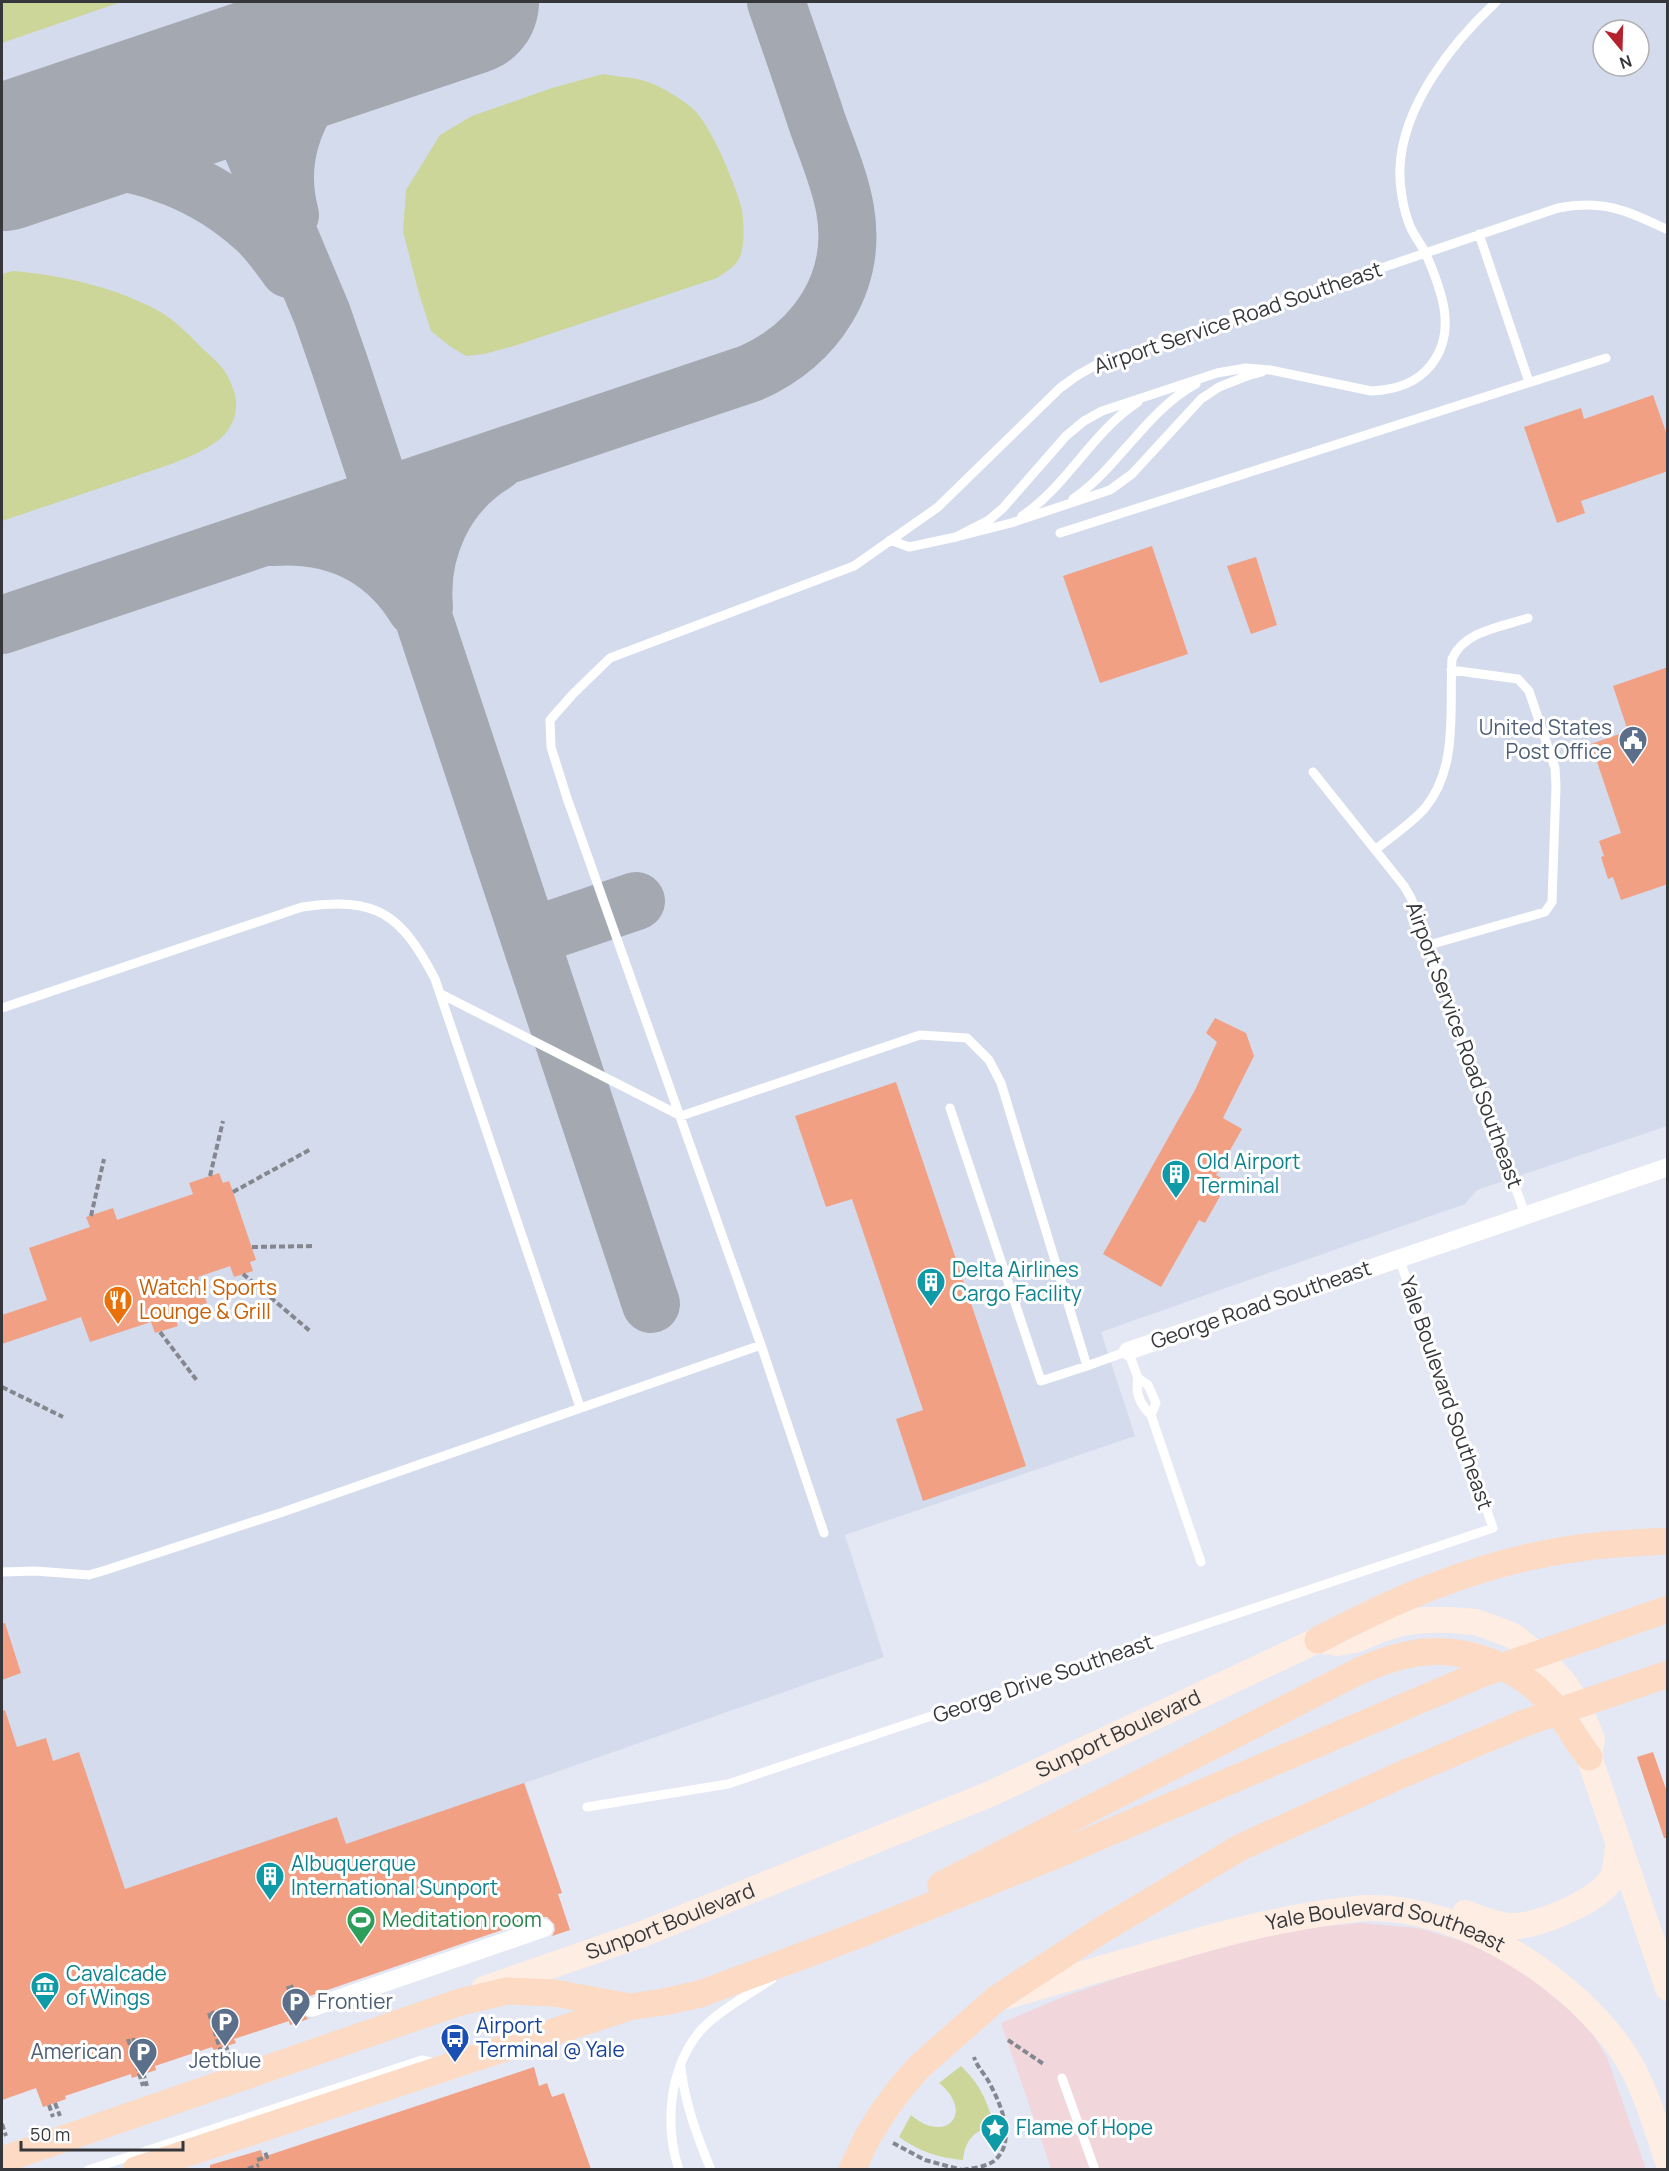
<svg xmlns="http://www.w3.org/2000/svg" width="1669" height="2171" font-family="Manrope,sans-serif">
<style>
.commercial{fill:#f1d7dc}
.built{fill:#d4dbed;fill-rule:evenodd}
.green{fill:#ccd698}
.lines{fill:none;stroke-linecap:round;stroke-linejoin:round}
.taxiway{stroke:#a4a8b0;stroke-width:58}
.runway{stroke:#a4a8b0;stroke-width:146}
.building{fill:#f1a084}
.path{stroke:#84878f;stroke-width:4;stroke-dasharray:6 3;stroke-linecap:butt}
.lane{stroke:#fff;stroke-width:9}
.street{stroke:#fff;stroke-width:18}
.secondary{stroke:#feede2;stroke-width:26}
.primary{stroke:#fcdac4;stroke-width:27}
.labels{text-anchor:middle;stroke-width:6;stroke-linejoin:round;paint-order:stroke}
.street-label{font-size:21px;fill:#35373b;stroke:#fff}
.service-label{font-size:21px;fill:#4e5e75;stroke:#fff;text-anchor:end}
.culture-label{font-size:21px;fill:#0d838f;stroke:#fff;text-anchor:start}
.food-label{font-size:21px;fill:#c56008;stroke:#fff;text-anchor:start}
.leisure-label{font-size:21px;fill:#27864d;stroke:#fff;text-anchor:start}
.transit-label{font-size:21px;fill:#164399;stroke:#fff;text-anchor:start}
</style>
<rect width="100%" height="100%" fill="#e4e8f4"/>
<path class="commercial" d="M 1361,1923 L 1418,1928 L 1471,1944 L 1524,1972 L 1571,2010 L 1591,2032 L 1607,2057 L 1646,2169 L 1051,2169 L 1001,2023 L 1065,1996 L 1194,1952 L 1305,1928 Z"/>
<path class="built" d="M 2,2 L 1668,2 L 1667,1126 L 1477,1190 L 1465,1204 L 1101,1332 L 1135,1436 L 845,1535 L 884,1657 L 525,1783 L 562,1893 L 384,1949 L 302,1999 L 307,1998 L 314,2017 L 290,2025 L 284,2005 L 229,2023 L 236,2043 L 214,2050 L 207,2030 L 149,2050 L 156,2070 L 132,2078 L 125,2057 L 60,2081 L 66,2099 L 43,2107 L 36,2088 L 2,2100 ZM 1603,30 L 1639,30 L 1639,66 L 1603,66 Z"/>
<path class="green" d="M 2,2 L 121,2 L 2,43 Z
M 603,74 C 617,77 634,77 648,82 C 660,86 682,99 692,108 C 711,124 734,182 741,206 C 744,217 745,246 740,257 C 735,267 726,272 717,278 L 514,346 L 484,354 L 466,356 L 451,347 L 431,331 L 418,290 L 403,231 L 406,190 L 440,135 L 472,116 L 552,88 Z
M 13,271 C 61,275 114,287 157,310 C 174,319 189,335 202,348 C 219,364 226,368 234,391 C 239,407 235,425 222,437 C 201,456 162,467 136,476 C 91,491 46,506 2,521 L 2,274 Z
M 961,2066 C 980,2084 988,2102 994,2127 C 974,2129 965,2141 963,2160 C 938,2158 919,2151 899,2137 L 911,2115 C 945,2145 976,2113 939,2083 Z"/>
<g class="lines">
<path class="taxiway" d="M 225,83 L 322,314 L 340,366 L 651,1304
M 2,163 C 28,161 57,157 84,158 C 145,160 208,185 254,227 C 268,239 278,254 289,269
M 290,215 C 268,133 323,56 397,25 C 419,15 443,9 466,2
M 273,537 C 333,533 384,556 416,608
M 424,607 C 419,549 445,493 495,463
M 2,625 L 751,373 C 816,344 858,282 845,209 C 840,180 827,150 817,122 C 804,82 790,42 776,2
M 530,937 L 636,901"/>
<path class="runway" d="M 2,158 L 466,2"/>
</g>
<path class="building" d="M 1653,395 L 1668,438 L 1668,471 L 1581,501 L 1585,513 L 1557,523 L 1524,427 L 1581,408 L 1584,419 Z
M 1152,546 L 1188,654 L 1100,683 L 1063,576 Z
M 1256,557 L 1277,625 L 1251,634 L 1227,566 Z
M 1668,667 L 1668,884 L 1621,900 L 1613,877 L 1608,879 L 1601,857 L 1604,856 L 1599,841 L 1621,833 L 1591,744 L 1628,731 L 1613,686 Z
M 1215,1018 L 1246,1033 L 1254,1056 L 1223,1118 L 1242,1129 L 1216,1175 L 1228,1182 L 1205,1223 L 1199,1220 L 1161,1287 L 1103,1254 L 1195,1090 L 1217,1042 L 1206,1033 Z
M 896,1082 L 1026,1466 L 923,1501 L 896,1419 L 923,1410 L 852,1199 L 826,1207 L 795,1116 Z
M 219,1173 L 223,1183 L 229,1181 L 233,1192 L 256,1260 L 250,1262 L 253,1271 L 234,1277 L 230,1266 L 198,1277 L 207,1303 L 174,1315 L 178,1326 L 155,1333 L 151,1322 L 90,1342 L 81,1317 L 2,1344 L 2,1315 L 47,1300 L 29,1248 L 90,1227 L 86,1217 L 113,1208 L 117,1220 L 193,1194 L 189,1183 Z
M 5,1623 L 21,1673 L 2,1680 L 2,1624 Z
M 5,1710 L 17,1747 L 46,1738 L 53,1761 L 79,1752 L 125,1889 L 337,1817 L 346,1844 L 524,1783 L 562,1893 L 558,1894 L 570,1930 L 552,1936 L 555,1930 L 554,1924 L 547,1917 L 540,1917 L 307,1997 L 302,2001 L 300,2006 L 301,2012 L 308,2019 L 290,2025 L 289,2021 L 234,2039 L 236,2043 L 214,2050 L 212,2047 L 155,2066 L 156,2070 L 132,2078 L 131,2074 L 65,2096 L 66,2099 L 43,2107 L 36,2088 L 2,2100 L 2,1711 Z
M 1653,1752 L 1668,1795 L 1668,1838 L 1664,1838 L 1637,1757 Z
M 534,2067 L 539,2086 L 547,2083 L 552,2097 L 564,2093 L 591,2169 L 210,2169 L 210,2165 L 261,2150 L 263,2157 Z"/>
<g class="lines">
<path class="path" d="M 210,1176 L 223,1121
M 233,1192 L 311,1149
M 91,1216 L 104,1159
M 252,1247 L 315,1246
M 243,1274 L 310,1331
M 160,1332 L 198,1382
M 2,1387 L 63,1417
M 291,1985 L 296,1999
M 288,1986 L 293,2003
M 212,2011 L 231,2059
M 209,2013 L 223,2059
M 133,2038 L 147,2086
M 128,2039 L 143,2086
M 1008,2040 L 1045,2065
M 55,2103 L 60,2116
M 49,2105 L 53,2117
M 2,2124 L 6,2136
M 893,2143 L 925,2160 L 962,2170
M 257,2160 L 267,2157 L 264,2150
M 248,2169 L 259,2165
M 963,2170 C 973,2168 986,2167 994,2161 C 1018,2141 1000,2103 989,2082 C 984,2073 977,2067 974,2057"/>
<path class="lane" d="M 1479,234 L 1529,382
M 1073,499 C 1119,467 1147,410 1196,384
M 1022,516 C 1067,486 1092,432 1138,402
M 1060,533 L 1606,358
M 956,537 L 989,520 L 1003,508 L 1066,436 L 1084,421 L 1102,411 L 1217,373 L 1246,368 L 1270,370 L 1371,391 C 1395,390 1416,384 1431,365 C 1458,331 1441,289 1426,254 C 1421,244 1414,236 1410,226 C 1403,209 1399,185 1400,167 C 1403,105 1452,43 1496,2
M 890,540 L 909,547 L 956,537 L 1011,523 L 1110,490 L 1132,474 L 1201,399 L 1219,387 L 1247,376 L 1262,372
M 1313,772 L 1404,886 L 1411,898 L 1525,1214
M 1375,850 C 1392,836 1411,824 1425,808 C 1459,767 1449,708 1452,659 C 1464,631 1501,627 1528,618
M 1429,945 L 1545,912 L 1552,902 L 1556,786 L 1555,768 L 1529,691 L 1518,679 L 1451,670
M 441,994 L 681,1116 L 920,1035 L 967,1038 L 989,1060 L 1001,1083 L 1087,1366 L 1128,1351 L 1138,1378 L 1148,1385 L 1156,1403 L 1151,1415
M 2,1008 L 302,907 C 377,896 401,914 435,979 L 580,1407
M 950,1108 L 1041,1381 L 1087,1366
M 1138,1378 C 1135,1393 1140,1405 1151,1415 L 1201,1562
M 824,1533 L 761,1345 L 567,798 L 551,747 L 550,720 L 573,694 L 610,658 L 854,566 L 938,507 L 1060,388 L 1078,375 L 1096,365 L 1558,208 C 1603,199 1628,211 1668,230
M 2,1572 L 35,1571 L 89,1575 L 109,1569 L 283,1512 L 761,1345
M 587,1807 L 728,1784 L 1493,1528 L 1399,1258
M 681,2068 C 685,2104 697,2136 711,2170
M 1062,2078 L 1095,2170
M 88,2170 L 422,2060 L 435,2063
M 679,2170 C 664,2125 669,2067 701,2030 C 717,2012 751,1993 772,1979"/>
<path class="street" d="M 1128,1351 L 1668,1167
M 311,2008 L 544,1928"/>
<g class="secondary">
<path d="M 1465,1913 C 1479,1918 1494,1925 1510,1926 C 1535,1928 1596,1902 1610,1881 C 1617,1871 1617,1857 1618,1845"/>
<path id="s1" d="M 484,1989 L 645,1933 L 990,1794 L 1318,1640 L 1337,1643 L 1358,1639 L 1379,1630 L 1401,1623 L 1424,1620 L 1450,1620 L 1476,1622 L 1504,1632 L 1515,1637 L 1549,1666 L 1564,1683 L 1576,1701 L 1592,1739 L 1589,1757 L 1668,1988"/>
<path id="s2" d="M 1007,1996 C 1064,1979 1121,1963 1177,1947 C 1228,1932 1279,1919 1332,1912 C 1344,1911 1356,1908 1368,1908 C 1462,1906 1576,1979 1626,2057 C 1644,2084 1657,2130 1668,2162"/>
</g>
<path class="primary" d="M 1318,1640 C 1392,1601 1467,1568 1549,1553 C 1588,1545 1628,1543 1668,1541
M 941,1885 L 1359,1671 C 1380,1662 1402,1654 1425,1652 C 1468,1648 1517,1667 1546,1698 C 1564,1716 1574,1738 1589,1757
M 2,2160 L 460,2002 L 507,1991 L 554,1993 L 625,2006
M 136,2170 L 629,2007 L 664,2002 L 700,1994 L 863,1933 L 1049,1858 L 1481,1674 L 1668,1609
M 852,2170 L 868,2136 L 883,2112 L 900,2089 L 919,2067 L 996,1999 L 1097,1933 L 1241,1847 L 1401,1775 L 1522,1724 L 1668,1674"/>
</g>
<defs>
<g id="civic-pin" transform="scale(1.5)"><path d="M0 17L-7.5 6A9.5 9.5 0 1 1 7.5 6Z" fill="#5c6f8a" stroke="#fff"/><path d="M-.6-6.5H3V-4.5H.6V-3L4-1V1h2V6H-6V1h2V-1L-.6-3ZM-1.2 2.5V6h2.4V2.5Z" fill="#fff"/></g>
<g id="building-pin" transform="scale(1.5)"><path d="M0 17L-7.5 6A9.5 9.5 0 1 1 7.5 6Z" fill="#0f9aa8" stroke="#fff"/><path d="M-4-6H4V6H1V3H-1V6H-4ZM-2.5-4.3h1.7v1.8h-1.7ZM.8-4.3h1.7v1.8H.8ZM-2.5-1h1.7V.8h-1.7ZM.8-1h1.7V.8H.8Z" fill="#fff"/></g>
<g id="restaurant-pin" transform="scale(1.5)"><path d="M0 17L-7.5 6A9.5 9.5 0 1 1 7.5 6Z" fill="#e8710a" stroke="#fff"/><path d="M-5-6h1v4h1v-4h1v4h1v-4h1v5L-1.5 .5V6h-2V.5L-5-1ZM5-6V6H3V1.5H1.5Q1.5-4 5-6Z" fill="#fff"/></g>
<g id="stadium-pin" transform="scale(1.5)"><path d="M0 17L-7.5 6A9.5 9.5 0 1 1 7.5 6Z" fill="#2e9e5b" stroke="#fff"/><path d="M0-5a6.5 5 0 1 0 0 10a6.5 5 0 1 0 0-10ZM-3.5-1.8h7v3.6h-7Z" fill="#fff"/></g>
<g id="museum-pin" transform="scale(1.5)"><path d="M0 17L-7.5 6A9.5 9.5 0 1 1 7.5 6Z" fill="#0f9aa8" stroke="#fff"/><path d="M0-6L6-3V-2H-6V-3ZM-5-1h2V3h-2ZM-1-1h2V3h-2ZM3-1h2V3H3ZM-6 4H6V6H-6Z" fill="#fff"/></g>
<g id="parking-pin" transform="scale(1.5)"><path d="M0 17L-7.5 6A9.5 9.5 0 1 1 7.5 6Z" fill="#5c6f8a" stroke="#fff"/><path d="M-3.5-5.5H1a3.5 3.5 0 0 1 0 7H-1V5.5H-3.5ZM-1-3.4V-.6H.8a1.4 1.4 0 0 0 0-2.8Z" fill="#fff"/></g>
<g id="bus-pin" transform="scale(1.5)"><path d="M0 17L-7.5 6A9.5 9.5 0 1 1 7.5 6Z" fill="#1a4fb4" stroke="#fff"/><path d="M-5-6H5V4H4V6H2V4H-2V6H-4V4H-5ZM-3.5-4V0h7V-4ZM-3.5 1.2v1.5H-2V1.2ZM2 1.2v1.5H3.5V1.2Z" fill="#fff"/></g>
<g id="sight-pin" transform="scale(1.5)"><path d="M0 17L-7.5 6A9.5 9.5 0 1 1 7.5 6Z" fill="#0f9aa8" stroke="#fff"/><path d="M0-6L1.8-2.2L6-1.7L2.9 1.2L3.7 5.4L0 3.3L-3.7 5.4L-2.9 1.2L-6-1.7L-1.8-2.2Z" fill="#fff"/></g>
</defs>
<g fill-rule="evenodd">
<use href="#civic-pin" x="1633" y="740"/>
<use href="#building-pin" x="1176" y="1174"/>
<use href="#building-pin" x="931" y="1282"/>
<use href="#restaurant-pin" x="118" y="1300"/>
<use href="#building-pin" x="270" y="1876"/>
<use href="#stadium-pin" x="361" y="1920"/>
<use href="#museum-pin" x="45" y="1986"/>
<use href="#parking-pin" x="296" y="2002"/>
<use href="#parking-pin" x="225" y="2022"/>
<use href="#bus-pin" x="455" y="2038"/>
<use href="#parking-pin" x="143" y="2052"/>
<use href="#sight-pin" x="995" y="2128"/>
</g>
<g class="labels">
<g class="street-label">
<text transform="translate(1238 318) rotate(-19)" y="7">Airport Service Road Southeast</text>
<text transform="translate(1464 1045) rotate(70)" y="7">Airport Service Road Southeast</text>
<text transform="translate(1261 1305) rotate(-19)" y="7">George Road Southeast</text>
<text transform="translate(1446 1393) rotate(71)" y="7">Yale Boulevard Southeast</text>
<text transform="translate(1043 1679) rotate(-19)" y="7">George Drive Southeast</text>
<text dy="7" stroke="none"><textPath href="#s1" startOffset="684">Sunport Boulevard</textPath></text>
<text dy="7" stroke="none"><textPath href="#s1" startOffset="198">Sunport Boulevard</textPath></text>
<text dy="7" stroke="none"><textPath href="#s2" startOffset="392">Yale Boulevard Southeast</textPath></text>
</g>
<g class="service-label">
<text x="1612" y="735">United States<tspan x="1612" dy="24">Post Office</tspan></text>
<text x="317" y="2009" text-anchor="start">Frontier</text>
<text x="122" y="2059">American</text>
<text x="225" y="2068" text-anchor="middle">Jetblue</text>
</g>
<g class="culture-label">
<text x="1197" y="1169">Old Airport<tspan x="1197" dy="24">Terminal</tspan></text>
<text x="952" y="1277">Delta Airlines<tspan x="952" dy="24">Cargo Facility</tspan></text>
<text x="291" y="1871">Albuquerque<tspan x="291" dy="24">International Sunport</tspan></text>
<text x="66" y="1981">Cavalcade<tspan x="66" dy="24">of Wings</tspan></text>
<text x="1016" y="2135">Flame of Hope</text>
</g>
<g class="food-label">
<text x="139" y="1295">Watch! Sports<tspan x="139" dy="24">Lounge &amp; Grill</tspan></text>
</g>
<g class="leisure-label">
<text x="382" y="1927">Meditation room</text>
</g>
<g class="transit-label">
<text x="476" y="2033">Airport<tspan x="476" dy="24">Terminal @ Yale</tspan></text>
</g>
</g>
<rect width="1669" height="2171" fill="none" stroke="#35373b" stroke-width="6"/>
<g transform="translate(1621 48) rotate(161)"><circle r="28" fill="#ffffff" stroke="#aeafb1" stroke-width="1.5"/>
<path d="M0-4.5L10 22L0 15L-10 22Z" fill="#b4232d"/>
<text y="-9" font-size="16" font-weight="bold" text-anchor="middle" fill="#35373b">N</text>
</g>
<path d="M21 2141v9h162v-9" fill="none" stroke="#35373b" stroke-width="3"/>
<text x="30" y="2141" font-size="18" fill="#35373b" stroke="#ffffff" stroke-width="4.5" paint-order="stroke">50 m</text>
</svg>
